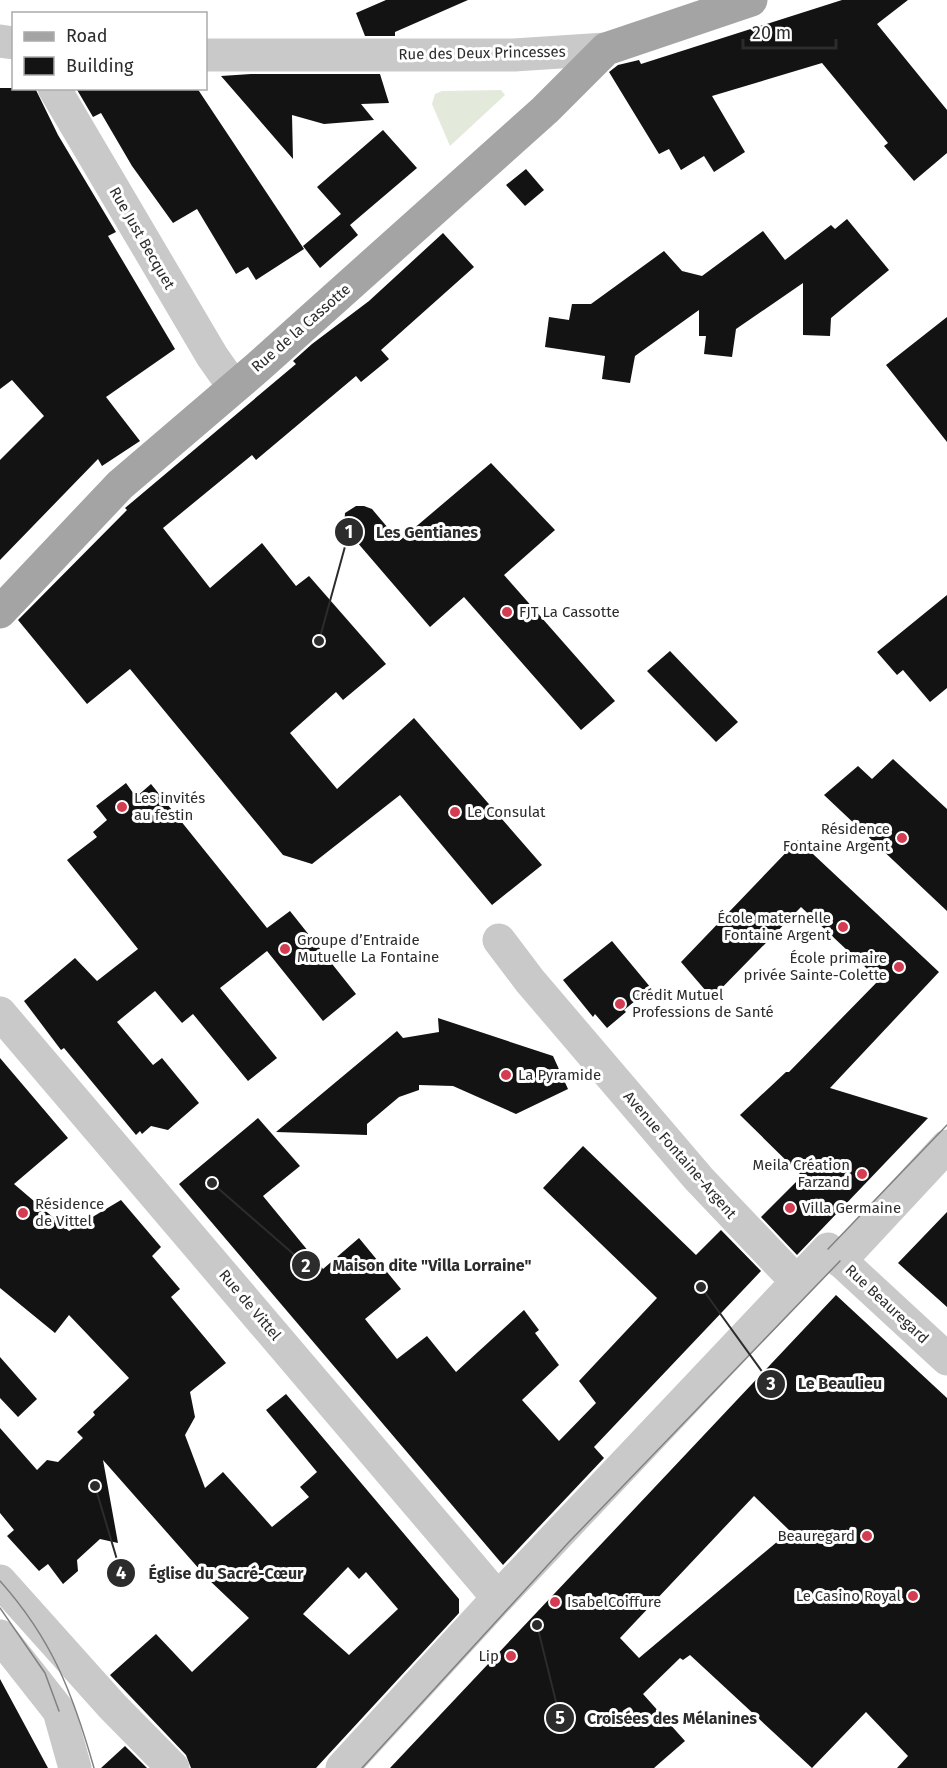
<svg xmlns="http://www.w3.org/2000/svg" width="947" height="1768" font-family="'Fira Sans',sans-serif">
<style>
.green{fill:#e3e9db}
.building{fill:#131313;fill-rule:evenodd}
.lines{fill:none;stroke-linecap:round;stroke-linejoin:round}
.minor{stroke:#c9c9c9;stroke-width:33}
.major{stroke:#a4a4a4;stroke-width:33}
.tram{stroke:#818181;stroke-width:1.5}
.poi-dot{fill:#d43d51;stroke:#fff;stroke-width:2}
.labels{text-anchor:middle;stroke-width:6;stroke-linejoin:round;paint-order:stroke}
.street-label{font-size:15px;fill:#2c2c2c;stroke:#fff}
.poi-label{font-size:15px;fill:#2c2c2c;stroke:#fff;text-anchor:start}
.leader{fill:none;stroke:#2c2c2c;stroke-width:2}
.callout-dot{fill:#2c2c2c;stroke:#fff;stroke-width:2}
.mark-label{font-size:18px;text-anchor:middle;font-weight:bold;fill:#fff}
.callout-label{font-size:16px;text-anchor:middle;font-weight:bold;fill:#2c2c2c;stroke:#fff;stroke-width:6;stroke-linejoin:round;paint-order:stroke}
</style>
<rect width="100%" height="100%" fill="#fff"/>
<path class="green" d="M 501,90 L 505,95 L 450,146 L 432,104 L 435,94 L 442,91 Z"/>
<path class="building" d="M 386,0 L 468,0 L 395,32 L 395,36 L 365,36 L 356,13 Z
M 842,0 L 908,0 L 877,24 L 947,110 L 947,153 L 914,181 L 884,146 L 888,143 L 822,63 L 712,96 L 745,152 L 714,172 L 704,156 L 681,170 L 669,149 L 659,154 L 609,72 L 618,65 L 639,60 L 641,64 Z
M 251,74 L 380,74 L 389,103 L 361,104 L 374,120 L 324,124 L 292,115 L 293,159 L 221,76 Z
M 0,88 L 35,88 L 58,135 L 116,232 L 108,236 L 175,349 L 106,397 L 140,441 L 102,466 L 98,459 L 0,560 L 0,460 L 44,416 L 12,380 L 0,389 Z
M 76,88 L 197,88 L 304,249 L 256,280 L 248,267 L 236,274 L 197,209 L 173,223 L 132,166 L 101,113 L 93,117 Z
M 383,130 L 417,168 L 350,225 L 358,235 L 320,268 L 303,246 L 341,214 L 317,187 Z
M 526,169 L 544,190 L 525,206 L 506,185 Z
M 847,219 L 889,270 L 831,318 L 830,336 L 803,335 L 803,283 L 736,329 L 732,357 L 704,354 L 706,336 L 699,336 L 699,310 L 635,356 L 630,383 L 602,379 L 605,356 L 545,347 L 549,317 L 569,320 L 572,304 L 591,304 L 664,251 L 682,271 L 702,276 L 763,231 L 785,260 L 831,225 L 835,229 Z
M 443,233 L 474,267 L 381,350 L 389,359 L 361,382 L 356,376 L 256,460 L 252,455 L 163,528 L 210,588 L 262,543 L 296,586 L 309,576 L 386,664 L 343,700 L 336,692 L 290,733 L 337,789 L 414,718 L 542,865 L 492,905 L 400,795 L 312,864 L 283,855 L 130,669 L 87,704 L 18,620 L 127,510 L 125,508 L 296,364 L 293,361 L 312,344 L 369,301 Z
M 947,317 L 947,442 L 886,365 Z
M 491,463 L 555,530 L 504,575 L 615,701 L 581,730 L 464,597 L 430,627 L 344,527 L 345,513 L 356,506 L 364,506 L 372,509 L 399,541 Z
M 947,595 L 947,688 L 930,702 L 903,670 L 897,675 L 877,652 Z
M 670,651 L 738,722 L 716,742 L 647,671 Z
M 893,759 L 947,809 L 947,911 L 824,795 L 858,766 L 872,779 Z
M 126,783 L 136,797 L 151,784 L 267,928 L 290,911 L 356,994 L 323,1021 L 267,951 L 220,988 L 277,1058 L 248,1081 L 193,1014 L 182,1023 L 155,991 L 117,1022 L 153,1065 L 162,1058 L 199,1103 L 168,1130 L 151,1126 L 142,1134 L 140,1131 L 136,1135 L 64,1048 L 61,1050 L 24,1001 L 75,958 L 97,981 L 138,949 L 67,860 L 97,837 L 93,832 L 107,820 L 96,806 Z
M 798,840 L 939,972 L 830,1088 L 928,1118 L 797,1255 L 761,1217 L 802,1176 L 740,1115 L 786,1072 L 789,1072 L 879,980 L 801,907 L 712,998 L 681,962 Z
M 612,941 L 651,988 L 624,1010 L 626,1012 L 607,1028 L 595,1014 L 593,1017 L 563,980 Z
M 438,1018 L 553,1056 L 568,1089 L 516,1114 L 453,1086 L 419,1085 L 419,1090 L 399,1097 L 367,1124 L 367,1135 L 276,1132 L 397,1031 L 403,1038 L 439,1032 Z
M 0,1058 L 68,1138 L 14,1184 L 69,1231 L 121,1200 L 161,1247 L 152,1256 L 180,1289 L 171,1297 L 226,1363 L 190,1392 L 195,1417 L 185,1435 L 205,1488 L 223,1472 L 272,1527 L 309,1497 L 300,1487 L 317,1472 L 266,1410 L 286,1394 L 459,1599 L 459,1613 L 316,1768 L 191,1768 L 186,1755 L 110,1675 L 156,1634 L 192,1672 L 249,1618 L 208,1579 L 103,1460 L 118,1543 L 100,1539 L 77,1560 L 78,1571 L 63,1584 L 48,1564 L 39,1571 L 7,1536 L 14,1530 L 0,1513 L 0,1428 L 37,1470 L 47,1460 L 58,1462 L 83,1438 L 77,1432 L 95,1415 L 93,1412 L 129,1378 L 69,1315 L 55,1333 L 0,1288 ZM 348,1567 L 359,1579 L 366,1572 L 398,1609 L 349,1655 L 303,1614 Z
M 258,1118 L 300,1166 L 263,1196 L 323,1269 L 359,1238 L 401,1289 L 365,1319 L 397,1359 L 427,1336 L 456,1372 L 524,1310 L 539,1330 L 535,1333 L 559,1365 L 522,1400 L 559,1441 L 596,1403 L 579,1381 L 657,1298 L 543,1188 L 583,1146 L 696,1255 L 721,1230 L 761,1271 L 594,1447 L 604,1458 L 503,1565 L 179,1184 Z
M 947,1212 L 947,1307 L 898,1263 Z
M 836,1295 L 947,1398 L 947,1768 L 897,1768 L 908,1756 L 866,1712 L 812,1768 L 690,1655 L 683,1660 L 680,1658 L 643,1694 L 685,1741 L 654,1768 L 390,1768 ZM 754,1496 L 790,1531 L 639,1658 L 620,1638 Z
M 0,1357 L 37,1399 L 18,1417 L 0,1398 Z
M 0,1679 L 48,1768 L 0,1768 Z
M 125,1746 L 147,1768 L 101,1768 Z"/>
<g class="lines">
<path class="minor" d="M 0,41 L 14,43
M 206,55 L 514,55 L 606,49
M 54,88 L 212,356 L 233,386
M 499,940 L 530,981 L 699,1179 L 797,1282
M 0,1013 L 498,1598
M 840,1261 L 947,1146
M 0,1581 L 112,1706 L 173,1768
M 0,1636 L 59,1711 L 75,1768
M 342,1768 L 498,1598 L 828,1249 L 947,1359"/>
<path class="major" d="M 0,612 L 120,485 L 258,367 L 545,110 L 606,49 L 751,0"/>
<path class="tram" d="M 828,1249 L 947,1125
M 0,1581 C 52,1639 73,1694 94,1768
M 0,1608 L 45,1673 L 59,1711
M 362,1768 L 568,1543 L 840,1261"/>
</g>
<g class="poi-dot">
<circle cx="507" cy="612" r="6"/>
<circle cx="122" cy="807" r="6"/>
<circle cx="455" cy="812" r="6"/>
<circle cx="902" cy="838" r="6"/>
<circle cx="843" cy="927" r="6"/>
<circle cx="285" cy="949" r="6"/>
<circle cx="899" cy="967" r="6"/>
<circle cx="620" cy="1004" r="6"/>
<circle cx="506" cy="1075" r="6"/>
<circle cx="862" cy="1174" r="6"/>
<circle cx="790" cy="1208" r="6"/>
<circle cx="23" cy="1213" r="6"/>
<circle cx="867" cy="1536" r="6"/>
<circle cx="913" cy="1596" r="6"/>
<circle cx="555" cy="1602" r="6"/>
<circle cx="511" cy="1656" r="6"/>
</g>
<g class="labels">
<g class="street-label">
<text transform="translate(482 53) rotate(-1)" y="5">Rue des Deux Princesses</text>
<text transform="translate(142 238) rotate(60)" y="5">Rue Just Becquet</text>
<text transform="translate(301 328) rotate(-41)" y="5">Rue de la Cassotte</text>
<text transform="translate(680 1155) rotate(49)" y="5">Avenue Fontaine-Argent</text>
<text transform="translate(887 1304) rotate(43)" y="5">Rue Beauregard</text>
<text transform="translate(250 1305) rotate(50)" y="5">Rue de Vittel</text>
</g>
<g class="poi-label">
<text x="519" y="617">FJT La Cassotte</text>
<text x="134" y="803">Les invités<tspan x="134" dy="17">au festin</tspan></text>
<text x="467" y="817">Le Consulat</text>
<text x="890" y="834" text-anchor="end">Résidence<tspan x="890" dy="17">Fontaine Argent</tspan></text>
<text x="831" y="923" text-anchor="end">École maternelle<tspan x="831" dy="17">Fontaine Argent</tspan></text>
<text x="297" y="945">Groupe d’Entraide<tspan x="297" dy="17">Mutuelle La Fontaine</tspan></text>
<text x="887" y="963" text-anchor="end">École primaire<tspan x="887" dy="17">privée Sainte-Colette</tspan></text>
<text x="632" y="1000">Crédit Mutuel<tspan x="632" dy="17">Professions de Santé</tspan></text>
<text x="518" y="1080">La Pyramide</text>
<text x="850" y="1170" text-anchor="end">Meila Création<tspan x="850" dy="17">Farzand</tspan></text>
<text x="35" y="1209">Résidence<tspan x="35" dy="17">de Vittel</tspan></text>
<text x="802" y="1213">Villa Germaine</text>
<text x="855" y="1541" text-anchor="end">Beauregard</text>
<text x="901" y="1601" text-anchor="end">Le Casino Royal</text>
<text x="567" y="1607">IsabelCoiffure</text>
<text x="499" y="1661" text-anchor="end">Lip</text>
</g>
</g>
<path class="leader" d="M319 641L349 532M212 1183L306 1265M701 1287L771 1384M95 1486L121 1573M537 1625L560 1718"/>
<g class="callout-dot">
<circle cx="319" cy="641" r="6"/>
<circle cx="212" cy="1183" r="6"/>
<circle cx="701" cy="1287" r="6"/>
<circle cx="95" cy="1486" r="6"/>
<circle cx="537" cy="1625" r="6"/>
<circle cx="349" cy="532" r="15"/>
<circle cx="306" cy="1265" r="15"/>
<circle cx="771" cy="1384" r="15"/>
<circle cx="121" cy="1573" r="15"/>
<circle cx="560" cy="1718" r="15"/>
</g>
<g class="mark-label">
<text x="349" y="538">1</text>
<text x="306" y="1272">2</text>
<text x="771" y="1390">3</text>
<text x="121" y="1579">4</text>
<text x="560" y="1724">5</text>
</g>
<g class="callout-label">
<text x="427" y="538">Les Gentianes</text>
<text x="432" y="1271">Maison dite "Villa Lorraine"</text>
<text x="840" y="1389">Le Beaulieu</text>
<text x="226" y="1579">Église du Sacré-Cœur</text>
<text x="672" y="1724">Croisées des Mélanines</text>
</g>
<rect x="12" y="12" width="195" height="78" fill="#ffffff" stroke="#ababab" stroke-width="1.5"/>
<rect x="24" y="32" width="30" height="9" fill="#a4a4a4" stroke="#ababab" stroke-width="1.5"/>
<text x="66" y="42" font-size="18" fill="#2c2c2c">Road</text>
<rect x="24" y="57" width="30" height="18" fill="#131313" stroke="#ababab" stroke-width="1.5"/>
<text x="66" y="72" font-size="18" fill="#2c2c2c">Building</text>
<path d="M743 39v9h93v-9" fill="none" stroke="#2c2c2c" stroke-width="3"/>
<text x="752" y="39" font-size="18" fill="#2c2c2c" stroke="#ffffff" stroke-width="4.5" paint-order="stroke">20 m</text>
</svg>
